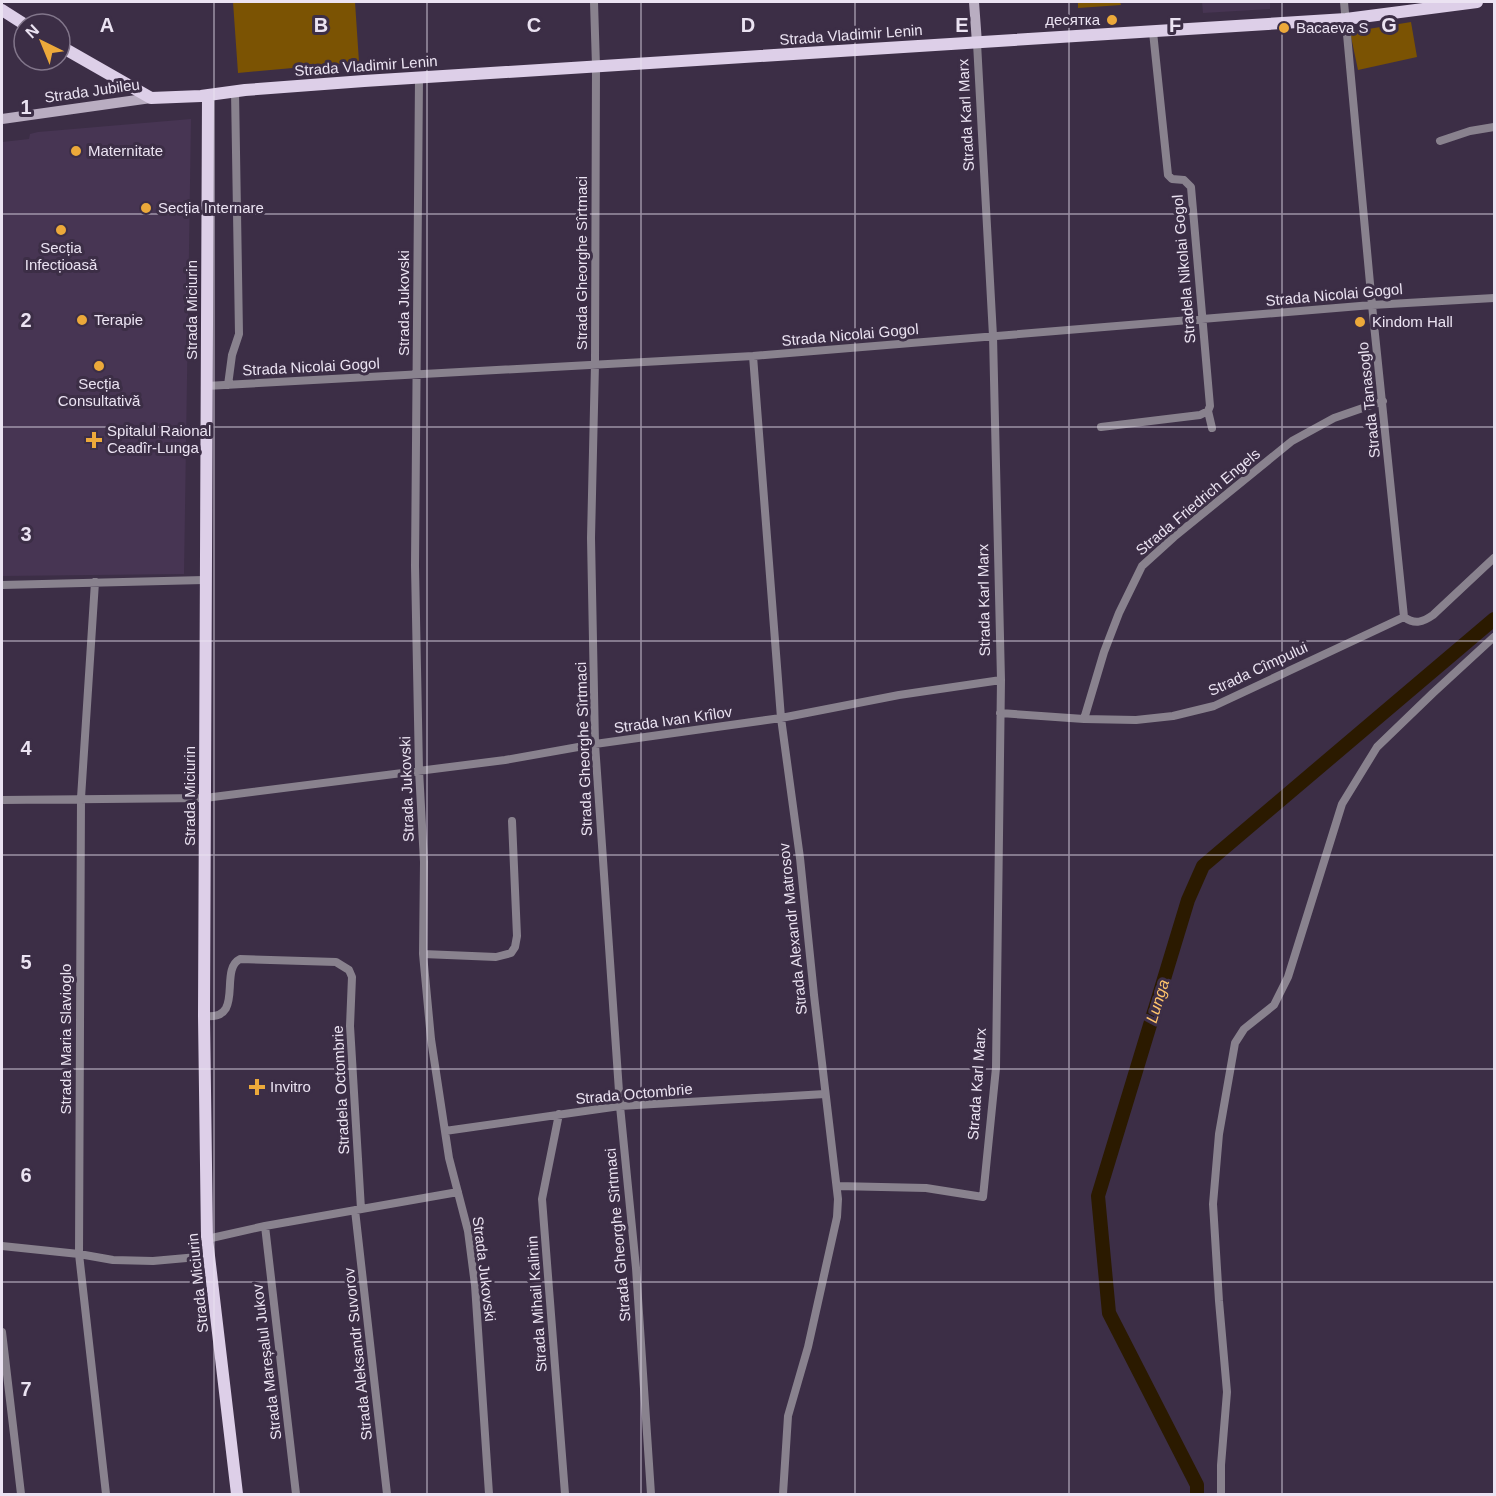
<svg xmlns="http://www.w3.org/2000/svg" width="1496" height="1496" font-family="Helvetica,sans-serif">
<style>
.built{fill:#473553}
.green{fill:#7b5303}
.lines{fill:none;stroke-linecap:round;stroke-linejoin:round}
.river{stroke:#2b1a00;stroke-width:14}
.street{stroke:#89828e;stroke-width:8}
.secondary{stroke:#b9adc1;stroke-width:10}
.primary{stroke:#ddcfe8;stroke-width:12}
.grid{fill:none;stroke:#ebe3f2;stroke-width:1.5;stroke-opacity:0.55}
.poi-dot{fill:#eca93a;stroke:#3c2e46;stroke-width:2}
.labels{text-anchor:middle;stroke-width:6;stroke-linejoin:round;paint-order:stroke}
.poi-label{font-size:15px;fill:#ebe3f2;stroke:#3c2e46;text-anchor:start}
.street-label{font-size:15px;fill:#ebe3f2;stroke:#3c2e46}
.water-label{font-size:16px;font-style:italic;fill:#fec36b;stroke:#3c2e46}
.grid-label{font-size:20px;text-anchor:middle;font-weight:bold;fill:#ebe3f2;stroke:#3c2e46;stroke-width:6;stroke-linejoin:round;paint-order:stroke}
</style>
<rect width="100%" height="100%" fill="#3c2e46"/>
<path class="built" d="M 1202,2 L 1270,2 L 1270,9 L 1203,13 Z
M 191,119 L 184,574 L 2,576 L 2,142 L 29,139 L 30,134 L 38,132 Z"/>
<path class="green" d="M 233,2 L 355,2 L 359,62 L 238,73 Z
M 1078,2 L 1120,2 L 1121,5 L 1078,8 Z
M 1411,22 L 1417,57 L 1358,70 L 1350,32 Z"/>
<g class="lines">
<path class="river" d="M 1197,1494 L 1197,1485 L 1109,1313 L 1098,1196 L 1188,900 L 1203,866 L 1494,619"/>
<path class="street" d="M 594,2 L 596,66 L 595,364 L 591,538 L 595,744 L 620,1106 L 636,1268 L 651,1494
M 1344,2 L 1372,305 L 1404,617
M 1153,32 L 1168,175 L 1172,179 L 1184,180 L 1191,187 L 1210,406 L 1208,411 L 1212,428
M 419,78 L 415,566 L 419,770 L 424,862 L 423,954 L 431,1039 L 449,1158 L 468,1231 L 475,1285 L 489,1494
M 1440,141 L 1470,131 L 1494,127
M 753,356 L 781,718 L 800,858 L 814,995 L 838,1199 L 837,1217 L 808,1347 L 788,1416 L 783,1494
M 228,385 L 232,355 L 239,334 L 235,91
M 206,386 L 753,356 L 1372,305 L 1494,298
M 1101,427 L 1200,415 L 1208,411
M 95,582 L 81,798 L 79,1254 L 106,1494
M 2,585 L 204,580
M 1000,713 L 1084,719 L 1136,720 L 1173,716 L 1214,706 L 1404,617 C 1415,625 1423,622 1433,615 L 1494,558
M 1084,719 L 1104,652 L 1119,613 L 1142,566 L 1174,537 L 1292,441 L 1334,418 L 1383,401
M 2,800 L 205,798 L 505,760 L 595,744 L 781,718 L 899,695 L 1001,680
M 423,954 L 496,957 L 511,953 L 515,947 L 517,936 L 512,821
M 204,1016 C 246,1021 218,970 240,959 L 336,962 L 349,970 L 352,977 L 350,1026 L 361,1209
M 559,1114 L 542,1199 L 565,1494
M 445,1131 L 620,1106 L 825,1094
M 837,1186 L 926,1188 L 983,1197 L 996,1068 L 1001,680 L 993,336 L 977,43
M 355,1210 L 387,1494
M 265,1226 L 296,1494
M 207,1239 L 265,1226 L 458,1192
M 2,1246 L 79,1254 L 113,1260 L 153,1261 L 209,1256
M 2,1332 L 21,1494
M 1221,1494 L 1221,1465 L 1227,1392 L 1219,1301 L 1213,1204 L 1219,1134 L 1235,1043 L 1244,1029 L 1274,1005 L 1288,977 L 1342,804 L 1377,747 L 1433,693 L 1494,637"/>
<path class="secondary" d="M 974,2 L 977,43
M 2,119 L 151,98"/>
<path class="primary" d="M 2,10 L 24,24
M 60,46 L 151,98 L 201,96 L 245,90 L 364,81 L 1346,19 L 1477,2
M 208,95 L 204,1016 L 207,1239 L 237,1494"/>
</g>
<path class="grid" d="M 214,2 L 214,1494M 427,2 L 427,1494M 641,2 L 641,1494M 855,2 L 855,1494M 1069,2 L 1069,1494M 1282,2 L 1282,1494M 2,214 L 1494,214M 2,427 L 1494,427M 2,641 L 1494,641M 2,855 L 1494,855M 2,1069 L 1494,1069M 2,1282 L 1494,1282"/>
<g class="poi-dot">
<circle cx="1112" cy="20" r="6"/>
<circle cx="1284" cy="28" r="6"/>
<circle cx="76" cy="151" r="6"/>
<circle cx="146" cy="208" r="6"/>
<circle cx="61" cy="230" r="6"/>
<circle cx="82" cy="320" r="6"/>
<circle cx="1360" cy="322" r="6"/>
<circle cx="99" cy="366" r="6"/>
<path d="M91 431h6v6h6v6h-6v6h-6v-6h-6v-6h6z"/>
<path d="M254 1078h6v6h6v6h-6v6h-6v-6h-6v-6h6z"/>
</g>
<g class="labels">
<g class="poi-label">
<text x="1100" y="25" text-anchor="end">десятка</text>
<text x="1296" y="33">Bacaeva S</text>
<text x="88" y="156">Maternitate</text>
<text x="158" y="213">Secția Internare</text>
<text x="61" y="253" text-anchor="middle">Secția<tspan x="61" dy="17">Infecțioasă</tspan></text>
<text x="94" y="325">Terapie</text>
<text x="1372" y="327">Kindom Hall</text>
<text x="99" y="389" text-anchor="middle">Secția<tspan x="99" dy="17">Consultativă</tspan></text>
<text x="107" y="436">Spitalul Raional<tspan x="107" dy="17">Ceadîr-Lunga</tspan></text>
<text x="270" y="1092">Invitro</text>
</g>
<g class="street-label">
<text transform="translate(851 35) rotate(-4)" y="5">Strada Vladimir Lenin</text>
<text transform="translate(366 66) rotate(-4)" y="5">Strada Vladimir Lenin</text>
<text transform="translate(92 91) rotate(-8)" y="5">Strada Jubileu</text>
<text transform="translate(966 115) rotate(-93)" y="5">Strada Karl Marx</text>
<text transform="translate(582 263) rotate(-90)" y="5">Strada Gheorghe Sîrtmaci</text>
<text transform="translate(1184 269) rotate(-95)" y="5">Stradela Nikolai Gogol</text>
<text transform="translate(1334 295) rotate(-5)" y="5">Strada Nicolai Gogol</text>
<text transform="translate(404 303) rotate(-90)" y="5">Strada Jukovski</text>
<text transform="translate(192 310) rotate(-90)" y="5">Strada Miciurin</text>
<text transform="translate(850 335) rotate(-5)" y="5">Strada Nicolai Gogol</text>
<text transform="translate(311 367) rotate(-3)" y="5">Strada Nicolai Gogol</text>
<text transform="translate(1369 400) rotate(-96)" y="5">Strada Tanasoglo</text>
<text transform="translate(1198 502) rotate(-40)" y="5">Strada Friedrich Engels</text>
<text transform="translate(984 600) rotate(-91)" y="5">Strada Karl Marx</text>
<text transform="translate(1258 669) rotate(-25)" y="5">Strada Cîmpului</text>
<text transform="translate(673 720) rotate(-8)" y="5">Strada Ivan Krîlov</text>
<text transform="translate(584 749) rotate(-92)" y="5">Strada Gheorghe Sîrtmaci</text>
<text transform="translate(407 789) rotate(-92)" y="5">Strada Jukovski</text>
<text transform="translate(190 796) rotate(-90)" y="5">Strada Miciurin</text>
<text transform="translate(793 929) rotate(-96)" y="5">Strada Alexandr Matrosov</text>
<text transform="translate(66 1039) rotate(-90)" y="5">Strada Maria Slavioglo</text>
<text transform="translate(977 1084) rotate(-86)" y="5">Strada Karl Marx</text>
<text transform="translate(341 1090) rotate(-93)" y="5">Stradela Octombrie</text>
<text transform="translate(634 1094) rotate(-5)" y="5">Strada Octombrie</text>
<text transform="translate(618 1235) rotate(-95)" y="5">Strada Gheorghe Sîrtmaci</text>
<text transform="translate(484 1269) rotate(83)" y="5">Strada Jukovski</text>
<text transform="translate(198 1283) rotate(-96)" y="5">Strada Miciurin</text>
<text transform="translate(537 1304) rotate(-94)" y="5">Strada Mihail Kalinin</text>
<text transform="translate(358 1354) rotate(-96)" y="5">Strada Aleksandr Suvorov</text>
<text transform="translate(267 1362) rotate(-97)" y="5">Strada Mareșalul Jukov</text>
</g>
<g class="water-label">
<text transform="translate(1157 1001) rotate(-73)" y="6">Lunga</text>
</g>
</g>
<g class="grid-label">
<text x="107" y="32">A</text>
<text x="321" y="32">B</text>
<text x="534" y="32">C</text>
<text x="748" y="32">D</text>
<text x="962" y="32">E</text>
<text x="1175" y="32">F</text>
<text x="1389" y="32">G</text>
<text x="26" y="114">1</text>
<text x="26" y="327">2</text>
<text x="26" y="541">3</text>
<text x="26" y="755">4</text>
<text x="26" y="969">5</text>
<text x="26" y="1182">6</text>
<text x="26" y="1396">7</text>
</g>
<rect width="1496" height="1496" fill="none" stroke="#ebe3f2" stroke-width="6"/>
<g transform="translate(42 42) rotate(317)"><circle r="28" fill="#3c2e46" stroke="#82768b" stroke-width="1.5"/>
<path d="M0-4.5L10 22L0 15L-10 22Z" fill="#eca93a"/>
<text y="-9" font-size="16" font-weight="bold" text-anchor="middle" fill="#ebe3f2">N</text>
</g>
</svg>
